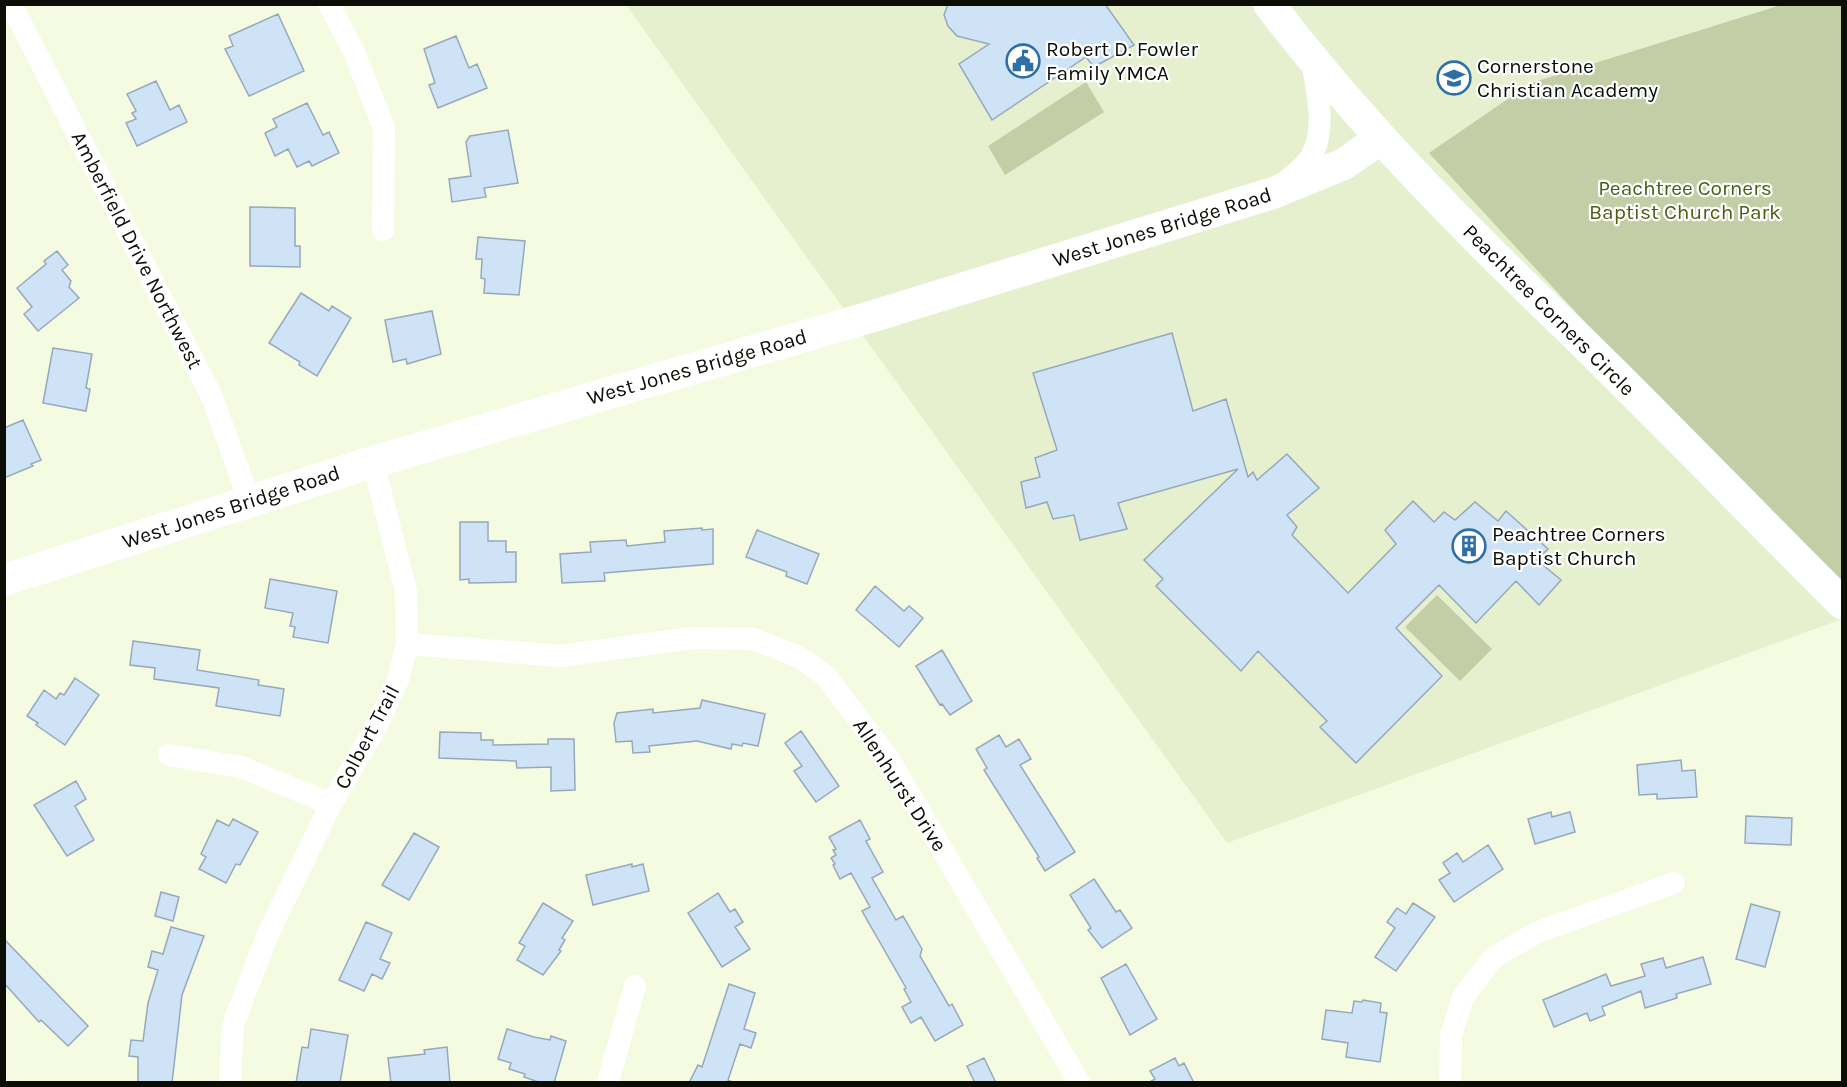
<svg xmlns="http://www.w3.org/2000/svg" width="1847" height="1087" font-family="Karla,sans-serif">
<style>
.built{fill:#e6efce}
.green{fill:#c3cea7}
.building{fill:#cfe3f6;stroke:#96a9bc;stroke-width:1.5}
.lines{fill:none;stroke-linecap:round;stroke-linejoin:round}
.street{stroke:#fff;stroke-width:22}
.secondary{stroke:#fff;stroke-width:32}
.labels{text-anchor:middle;stroke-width:4.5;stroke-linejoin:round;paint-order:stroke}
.poi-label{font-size:21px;fill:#0b0d06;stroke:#fff;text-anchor:start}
.park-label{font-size:21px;fill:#4e5c14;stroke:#fff}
.street-label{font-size:21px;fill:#0b0d06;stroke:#fff}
</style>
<rect width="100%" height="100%" fill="#f4fbe1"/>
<path class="built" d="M 626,5 L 1781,5 L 1531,83 L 1842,601 L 1842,619 L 1227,843 Z"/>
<path class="green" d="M 1781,5 L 1842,5 L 1842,601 L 1429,153 L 1531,83 Z
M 1086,82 L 1104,112 L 1005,175 L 988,146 Z
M 1437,595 L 1492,649 L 1460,681 L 1405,627 Z"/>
<path class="building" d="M 948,4 L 1105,4 L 1134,45 L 1094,67 L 1086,57 L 992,120 L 959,64 L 989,44 L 957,36 L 948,26 L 944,15 Z
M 278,14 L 304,71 L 249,96 L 225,49 L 233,46 L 229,36 Z
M 456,36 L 469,68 L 477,64 L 487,88 L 438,108 L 429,85 L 435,83 L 424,49 Z
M 156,81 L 170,110 L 179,105 L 187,122 L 137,146 L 126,123 L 136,119 L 132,113 L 136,111 L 127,94 Z
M 307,103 L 323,135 L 329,132 L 339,153 L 312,166 L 309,161 L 297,167 L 288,149 L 275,156 L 265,133 L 277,127 L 273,119 Z
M 508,130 L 518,183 L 484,188 L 486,197 L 452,202 L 449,179 L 471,176 L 466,142 L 470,136 Z
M 250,207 L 295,208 L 295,246 L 300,246 L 300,267 L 250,266 Z
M 478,237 L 525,241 L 519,295 L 484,293 L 485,279 L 481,278 L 482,259 L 476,259 Z
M 57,251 L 68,265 L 62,270 L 71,281 L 69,287 L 79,298 L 38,331 L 24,314 L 32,307 L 17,288 L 46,264 L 44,261 Z
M 301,293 L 329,311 L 332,306 L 351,318 L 317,376 L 299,365 L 300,362 L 269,343 Z
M 432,311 L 441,354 L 407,364 L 406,359 L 393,362 L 385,320 Z
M 1172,333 L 1193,411 L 1226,399 L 1248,477 L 1253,472 L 1257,480 L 1287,454 L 1319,488 L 1287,515 L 1297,527 L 1292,535 L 1348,593 L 1396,544 L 1385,530 L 1413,501 L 1434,522 L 1444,512 L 1455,520 L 1475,502 L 1498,521 L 1506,511 L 1548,549 L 1537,560 L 1561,580 L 1539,605 L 1516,581 L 1476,623 L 1439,585 L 1396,628 L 1442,676 L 1356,763 L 1320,727 L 1327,721 L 1258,651 L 1241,671 L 1156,586 L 1163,579 L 1144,560 L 1238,469 L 1118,503 L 1127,529 L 1080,540 L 1074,515 L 1053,519 L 1047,502 L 1026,508 L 1021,482 L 1040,477 L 1035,458 L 1057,450 L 1033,373 Z
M 53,348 L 92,354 L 86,388 L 90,389 L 86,411 L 43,403 Z
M 23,420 L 41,460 L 31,464 L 33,466 L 4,478 L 4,428 Z
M 460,522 L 488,522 L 488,541 L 506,541 L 506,552 L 516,552 L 516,582 L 469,583 L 469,579 L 460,580 Z
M 702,528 L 702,530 L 713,529 L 713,564 L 604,573 L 605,581 L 562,583 L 560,554 L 591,552 L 590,542 L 626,540 L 627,546 L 665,542 L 664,531 Z
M 757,530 L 819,554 L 807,584 L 786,576 L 787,572 L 746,557 Z
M 270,579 L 337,591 L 328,643 L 293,637 L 295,627 L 290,626 L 293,613 L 265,608 Z
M 875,586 L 904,611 L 909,606 L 923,618 L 899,647 L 856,610 Z
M 133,641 L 200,650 L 197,670 L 259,680 L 258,685 L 284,689 L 280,716 L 216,706 L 219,688 L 154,679 L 155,668 L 130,665 Z
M 942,650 L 972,701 L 950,715 L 942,704 L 940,705 L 916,666 Z
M 75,678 L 99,695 L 65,745 L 36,725 L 38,723 L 27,716 L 44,690 L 56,699 L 60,693 L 64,695 Z
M 702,700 L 765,714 L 758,746 L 743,743 L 742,746 L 732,744 L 731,749 L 697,741 L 649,746 L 650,752 L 633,753 L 632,741 L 616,742 L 614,723 L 617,713 L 653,709 L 653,713 L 700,708 Z
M 801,731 L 839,786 L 816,802 L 794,771 L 802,766 L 785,743 Z
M 440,732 L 481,733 L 481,740 L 493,740 L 493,745 L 548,744 L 548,739 L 574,739 L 575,790 L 551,791 L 551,767 L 517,768 L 516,761 L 439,758 Z
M 999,735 L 1006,747 L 1019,739 L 1031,759 L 1020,765 L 1075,852 L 1045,871 L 1037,858 L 1039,857 L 984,770 L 987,768 L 976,749 Z
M 1681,760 L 1682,771 L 1695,770 L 1697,797 L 1657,799 L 1657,794 L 1639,795 L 1637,765 Z
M 76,781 L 86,799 L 75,806 L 94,840 L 67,856 L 34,805 Z
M 1551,812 L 1552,817 L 1570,812 L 1575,832 L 1535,844 L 1528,819 Z
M 1746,816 L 1792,818 L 1791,845 L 1745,843 Z
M 233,819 L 258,832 L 240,865 L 236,864 L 226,883 L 199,869 L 206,857 L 201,854 L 217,820 L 229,826 Z
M 860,820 L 870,839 L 866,841 L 883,872 L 872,878 L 896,920 L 903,916 L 922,949 L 920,956 L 949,1006 L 952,1004 L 963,1025 L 935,1041 L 921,1017 L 911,1023 L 902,1007 L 911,1002 L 904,989 L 906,988 L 862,911 L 870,907 L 851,873 L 840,879 L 833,865 L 835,864 L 831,858 L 836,855 L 833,850 L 836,849 L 829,837 Z
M 414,833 L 439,847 L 409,900 L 382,885 Z
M 1488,845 L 1503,869 L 1454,902 L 1439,880 L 1450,873 L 1443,863 L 1457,853 L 1463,862 Z
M 632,864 L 632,867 L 643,864 L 649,891 L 593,905 L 586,875 Z
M 1094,879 L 1116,912 L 1120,910 L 1132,928 L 1102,948 L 1088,930 L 1091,928 L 1070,895 Z
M 161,892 L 179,897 L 173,921 L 155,916 Z
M 718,893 L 730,912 L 735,909 L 743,922 L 735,927 L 750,949 L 722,967 L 688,913 Z
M 543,903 L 573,921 L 562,938 L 565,940 L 559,950 L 561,951 L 543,975 L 517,960 L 525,946 L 519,943 Z
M 1413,903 L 1435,917 L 1396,971 L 1375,957 L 1395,928 L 1387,922 L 1397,908 L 1406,914 Z
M 1751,904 L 1780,912 L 1765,967 L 1736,959 Z
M 366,922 L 392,933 L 380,959 L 390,963 L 382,979 L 372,974 L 364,991 L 339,980 Z
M 171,927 L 204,936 L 182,995 L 172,1083 L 138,1083 L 138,1057 L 129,1056 L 131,1040 L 143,1041 L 148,1003 L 158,970 L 148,967 L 152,951 L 163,954 Z
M 4,939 L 88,1026 L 68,1046 L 41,1020 L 39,1022 L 4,983 Z
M 1703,957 L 1711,984 L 1676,994 L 1677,998 L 1645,1008 L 1641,991 L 1602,1007 L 1605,1015 L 1590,1021 L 1587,1013 L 1554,1027 L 1543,1000 L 1606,974 L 1611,986 L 1645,976 L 1641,964 L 1663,958 L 1666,968 Z
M 1126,964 L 1157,1019 L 1130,1035 L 1101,978 Z
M 729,984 L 755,993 L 744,1029 L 756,1033 L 751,1048 L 740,1044 L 728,1080 L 734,1083 L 689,1083 L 698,1065 L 702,1067 Z
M 1363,1000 L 1381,1003 L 1380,1012 L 1387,1013 L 1380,1062 L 1346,1057 L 1348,1043 L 1322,1039 L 1326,1010 L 1352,1013 L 1354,1001 L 1362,1002 Z
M 311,1029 L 348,1035 L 340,1083 L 296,1083 L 302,1047 L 308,1048 Z
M 507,1029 L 534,1037 L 550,1040 L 551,1036 L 566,1041 L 554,1083 L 541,1083 L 524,1077 L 525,1074 L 509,1069 L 511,1063 L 498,1059 Z
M 447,1047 L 450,1083 L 391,1083 L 388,1058 L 425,1054 L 424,1050 Z
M 984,1058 L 996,1083 L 975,1083 L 967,1066 Z
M 1175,1058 L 1179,1066 L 1184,1063 L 1194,1083 L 1148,1083 L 1155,1079 L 1150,1071 Z"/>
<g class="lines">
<path class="street" d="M 11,4 L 212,397 L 250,502
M 329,4 L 355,54 L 384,128 L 383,230
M 1284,183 C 1292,176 1305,167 1311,157 C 1327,128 1317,92 1312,61
M 407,644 L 561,656 L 692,638 L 753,639 L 797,656 L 825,675 L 890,761 L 1079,1082
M 169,755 L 241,767 L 331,804
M 230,1082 L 233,1025 L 267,936 L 331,804 L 375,729 L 398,680 L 407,644 L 406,591 L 373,462
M 608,1082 L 635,986
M 1450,1082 L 1451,1036 L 1463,997 L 1494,957 L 1538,932 L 1674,883"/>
<path class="secondary" d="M 1269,4 C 1358,121 1462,226 1567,327 C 1660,417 1750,512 1842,603
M 4,580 L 373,462 L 877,315 L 1273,193 L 1344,164 L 1381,138"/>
</g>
<defs>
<g id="civic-ring" transform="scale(1.725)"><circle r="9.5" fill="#fff" stroke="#2f6fa5" stroke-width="1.5"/><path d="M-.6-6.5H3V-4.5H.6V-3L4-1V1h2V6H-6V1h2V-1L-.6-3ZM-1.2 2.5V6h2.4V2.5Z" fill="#2f6fa5"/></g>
<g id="school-ring" transform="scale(1.725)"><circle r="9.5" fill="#fff" stroke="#2f6fa5" stroke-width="1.5"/><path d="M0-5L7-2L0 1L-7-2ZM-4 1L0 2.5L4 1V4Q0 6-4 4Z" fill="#2f6fa5"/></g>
<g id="building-ring" transform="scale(1.725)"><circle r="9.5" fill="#fff" stroke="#2f6fa5" stroke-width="1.5"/><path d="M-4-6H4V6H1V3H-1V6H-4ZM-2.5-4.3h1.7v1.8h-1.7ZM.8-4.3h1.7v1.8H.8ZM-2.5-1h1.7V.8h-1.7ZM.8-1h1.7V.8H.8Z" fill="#2f6fa5"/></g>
</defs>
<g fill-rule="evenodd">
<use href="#civic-ring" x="1023" y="61"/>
<use href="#school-ring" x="1454" y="78"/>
<use href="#building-ring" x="1469" y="546"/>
</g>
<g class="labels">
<g class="poi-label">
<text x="1046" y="56">Robert D. Fowler<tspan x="1046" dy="24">Family YMCA</tspan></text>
<text x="1477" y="73">Cornerstone<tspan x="1477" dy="24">Christian Academy</tspan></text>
<text x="1492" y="541">Peachtree Corners<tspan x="1492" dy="24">Baptist Church</tspan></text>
</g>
<g class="park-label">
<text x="1685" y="195">Peachtree Corners<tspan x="1685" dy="24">Baptist Church Park</tspan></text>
</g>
<g class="street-label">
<text transform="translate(1162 227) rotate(-17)" y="7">West Jones Bridge Road</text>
<text transform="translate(137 250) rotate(63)" y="7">Amberfield Drive Northwest</text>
<text transform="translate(1549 310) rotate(45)" y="7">Peachtree Corners Circle</text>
<text transform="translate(697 367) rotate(-16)" y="7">West Jones Bridge Road</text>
<text transform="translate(231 507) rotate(-18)" y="7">West Jones Bridge Road</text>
<text transform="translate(367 737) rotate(-62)" y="7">Colbert Trail</text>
<text transform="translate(900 785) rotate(57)" y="7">Allenhurst Drive</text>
</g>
</g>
<rect width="1847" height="1087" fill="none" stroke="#0b0d06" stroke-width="12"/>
</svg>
